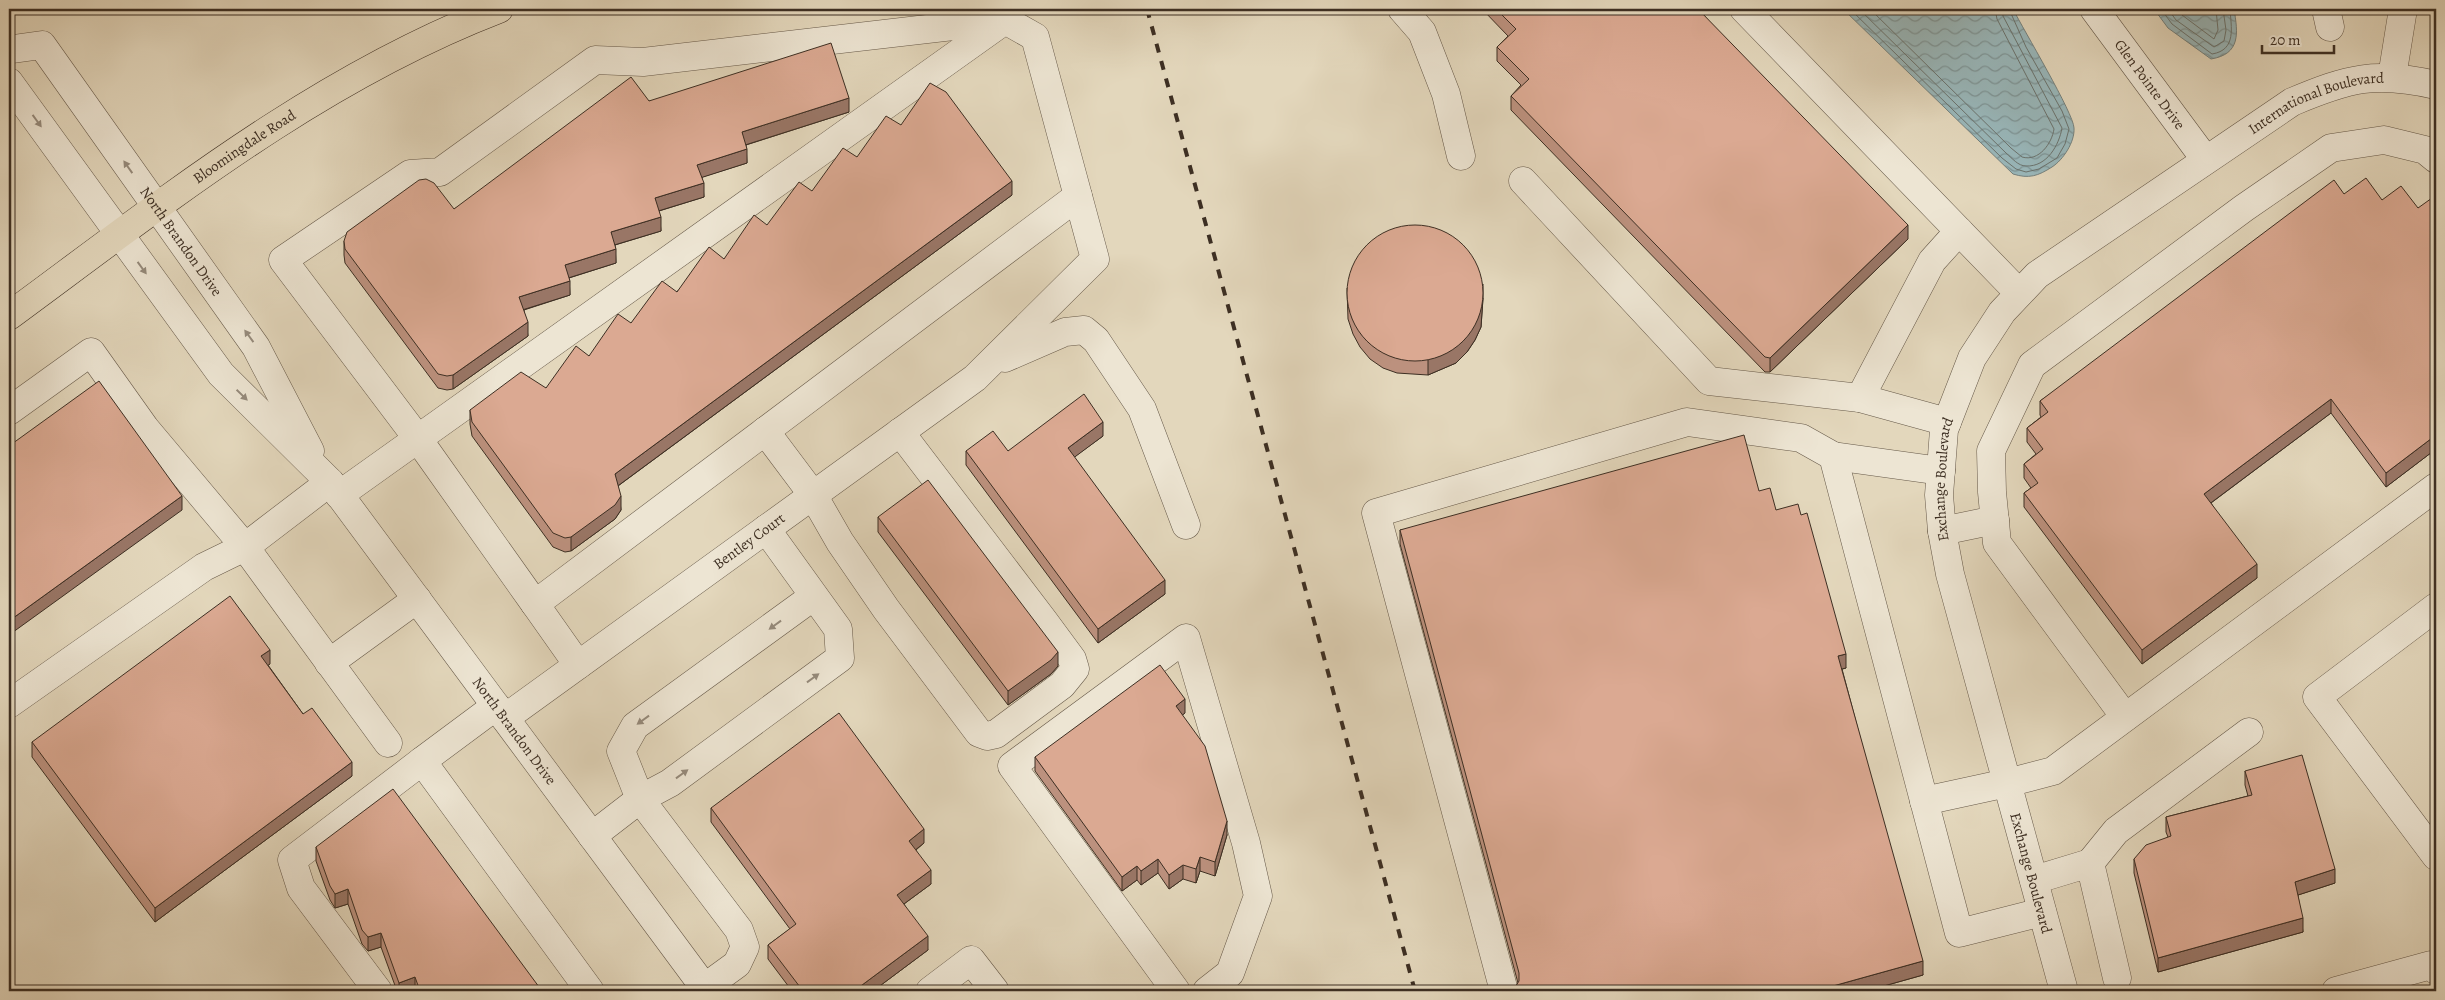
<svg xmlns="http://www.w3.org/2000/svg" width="2445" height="1000" font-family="Alegreya,serif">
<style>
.water{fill:url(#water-waves);stroke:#74817e}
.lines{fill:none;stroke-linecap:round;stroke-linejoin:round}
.shore{stroke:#6b736e;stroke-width:1}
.minor-casing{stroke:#665949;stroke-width:29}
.major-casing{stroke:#3d2f23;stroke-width:29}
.minor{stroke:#ede5d3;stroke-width:28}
.major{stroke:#e3d7bc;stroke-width:28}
.rail{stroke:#3d2f23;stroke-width:4;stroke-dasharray:9 9;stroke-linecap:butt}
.wall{fill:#bc917e;stroke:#3d2f23}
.shaded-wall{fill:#997666;stroke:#3d2f23}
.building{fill:#dba992;stroke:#3d2f23}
.oneway{fill:#958a7b}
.labels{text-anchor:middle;stroke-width:4.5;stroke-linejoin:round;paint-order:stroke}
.street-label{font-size:15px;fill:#3d2f23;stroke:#ede5d3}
</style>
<defs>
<pattern id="water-waves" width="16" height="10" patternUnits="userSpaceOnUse" patternTransform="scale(1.25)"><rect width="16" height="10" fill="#99b7ba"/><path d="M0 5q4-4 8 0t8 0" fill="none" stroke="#7e9597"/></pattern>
</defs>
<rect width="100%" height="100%" fill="#e3d7bc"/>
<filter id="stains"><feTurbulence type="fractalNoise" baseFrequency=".004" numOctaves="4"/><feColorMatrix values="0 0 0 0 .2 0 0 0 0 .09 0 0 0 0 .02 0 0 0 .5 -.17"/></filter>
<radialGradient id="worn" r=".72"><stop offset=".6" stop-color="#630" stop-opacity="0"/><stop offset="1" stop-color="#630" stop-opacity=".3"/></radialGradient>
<path class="water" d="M 1843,9 L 2013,9 C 2023,29 2074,114 2074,128 C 2075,142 2063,160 2052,167 C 2038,176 2029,179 2013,174 Z
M 2154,9 L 2234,9 C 2238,33 2241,54 2211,59 L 2168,28 Z"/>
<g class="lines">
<path class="shore" d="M 1850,9 L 2002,158 L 2016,169 L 2026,172 L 2039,169 L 2057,158 L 2065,144 L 2069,129 L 2062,111 L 2026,47 L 2009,9
M 1859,9 L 2006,153 C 2012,158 2018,166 2026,166 C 2047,167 2059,145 2062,128 L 2003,16 L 2002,9
M 1870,9 L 2011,148 L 2022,157 C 2039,162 2052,143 2054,129 L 1997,19 L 1995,9
M 2161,9 L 2172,24 L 2212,54 C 2237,50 2231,27 2230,9
M 2168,9 L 2176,20 L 2214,47 L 2224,41 L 2226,30 L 2223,9
M 2178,9 L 2182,15 L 2214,39 L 2218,30 L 2216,9"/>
<g class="minor-casing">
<g id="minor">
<path d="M 1402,9 L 1422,32 L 1446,94 L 1461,156"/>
<path d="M 1744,9 L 2019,293"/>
<path id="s1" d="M 2094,9 L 2205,159"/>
<path d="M 2326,9 L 2330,27"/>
<path d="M 1005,20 L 643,62 L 595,60 L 440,172 L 410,174 L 283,260 L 418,439 L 535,604 L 1078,196"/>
<path id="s2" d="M 13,49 L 42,45 L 256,347 L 310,451"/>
<path d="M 2392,77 L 2403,9"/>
<path id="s3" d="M 9,82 L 221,374 L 330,482 L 707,991"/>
<path d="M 1523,181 L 1709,381 L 1860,398 L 1947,422"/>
<path d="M 1005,358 L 1065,332 L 1084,330 L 1096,340 L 1142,409 L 1186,525"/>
<path d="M 1860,398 L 1932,261 L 1959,231"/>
<path d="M 9,411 L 91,352 L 145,428 L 245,547 L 330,482"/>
<path d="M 765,431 L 813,495 L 840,542 L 886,609 L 979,733 L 987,736 L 996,734 L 1062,685 L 1075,669 L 1072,659 L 1044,621 L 900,432"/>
<path d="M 1833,456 L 1941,471"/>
<path d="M 339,495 L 1005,20 L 1035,37 L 1095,259 L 975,378 L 505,718"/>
<path d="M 766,529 L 838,629 L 840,658 L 670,783 L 640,799 L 621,751 L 635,726 L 814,596"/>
<path d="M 1942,531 L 1995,520"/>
<path d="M 535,604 L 578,665"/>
<path d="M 2436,607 L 2317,697 L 2436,856"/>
<path d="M 329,663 L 417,599"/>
<path d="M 9,704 L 204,567 L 245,547 L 388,743"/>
<path d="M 496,706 L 422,761 L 590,991"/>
<path d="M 2125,717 L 1997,543 L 1992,492 L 1991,451 L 2032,365 L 2244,208 L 2331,148 L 2384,140 L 2425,150 L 2436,159"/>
<path d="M 1924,801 L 2007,783 L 2053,771 L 2436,487"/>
<path d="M 592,836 L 640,799 L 739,930 L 745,947 L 737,964 L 704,988"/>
<path d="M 2090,863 L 2116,831 L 2249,732"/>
<path d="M 2034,880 L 2090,863 L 2117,978"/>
<path d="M 378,991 L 301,888 L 292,860 L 422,761"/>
<path d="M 930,991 L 971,960 L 995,991"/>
<path d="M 1176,991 L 1012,766 L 1186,638 L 1246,843 L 1258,896 L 1230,973 L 1207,991"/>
<path d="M 1504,991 L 1376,513 L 1687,422 L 1801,438 L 1833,456 L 1959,933 L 2042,912"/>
<path id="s4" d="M 2064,991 L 1950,574 L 1942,531 L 1939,495 L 1944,430 L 1972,358 L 2002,312 L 2037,275 L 2292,102 C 2349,78 2375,71 2436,85"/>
<path d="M 2336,991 L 2431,965 L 2436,970"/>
</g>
</g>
<g class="major-casing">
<g id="major">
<path id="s5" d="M 9,316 C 164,202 317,79 499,9"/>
</g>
</g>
<use href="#minor" class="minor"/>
<use href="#major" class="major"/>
<path class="rail" d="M 1147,9 L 1415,991"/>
</g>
<path class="wall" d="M 1482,9 L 1698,9 L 1908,239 L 1770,372 L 1765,372 L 1511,110 L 1511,96 L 1521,85 L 1497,61 L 1497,47 L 1508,36 Z
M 649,101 L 849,112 L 746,145 L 747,163 L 702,177 L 704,197 L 659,211 L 661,231 L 615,245 L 616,263 L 569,278 L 570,295 L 524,310 L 528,336 L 453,389 L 447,390 L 438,388 L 345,263 L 344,255 L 344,241 L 454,209 Z
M 857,157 L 1012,195 L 618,486 L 621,510 L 615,519 L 571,551 L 565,552 L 553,547 L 472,436 L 470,424 L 470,410 L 546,388 L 589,356 L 631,323 L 724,259 Z
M 2344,194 L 2382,200 L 2418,208 L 2436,204 L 2436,449 L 2386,487 L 2331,413 L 2211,503 L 2257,578 L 2142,664 L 2024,507 L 2024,493 L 2031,488 L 2024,478 L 2024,464 L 2036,454 L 2027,442 L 2027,428 L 2041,417 L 2040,415 L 2040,401 Z
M 1347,288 L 1483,298 L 1481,327 L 1475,340 L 1467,352 L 1456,363 L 1428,375 L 1397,373 L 1383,368 L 1370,359 L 1360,347 L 1353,334 L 1348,319 Z
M 1103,436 L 1074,457 L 1165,594 L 1098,643 L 966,465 L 966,451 L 1008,451 Z
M 1759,491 L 1776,510 L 1846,668 L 1842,669 L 1923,975 L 1866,991 L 1514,991 L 1514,989 L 1518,983 L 1400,544 L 1400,530 Z
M 878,517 L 1058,666 L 1051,674 L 1008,705 L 878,532 Z
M 270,664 L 268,665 L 303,714 L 352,776 L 155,922 L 32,757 L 32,742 Z
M 1185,713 L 1182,715 L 1227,835 L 1215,876 L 1200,871 L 1196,883 L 1183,879 L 1169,889 L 1158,873 L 1141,885 L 1137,880 L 1122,891 L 1035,771 L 1035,757 Z
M 2245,771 L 2335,883 L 2298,895 L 2303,932 L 2158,972 L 2134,873 L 2134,859 L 2168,837 L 2166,832 L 2166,817 L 2248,796 L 2245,785 Z
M 711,808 L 924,843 L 916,850 L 931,884 L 904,904 L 928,950 L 873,991 L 792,991 L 768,959 L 768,945 L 790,929 L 711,822 Z
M 316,847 L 542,991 L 397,991 L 381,947 L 368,951 L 362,944 L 348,904 L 335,908 L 330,900 L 316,861 Z"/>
<path class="shaded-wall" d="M 849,98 L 849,112 L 742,146 L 742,132 Z
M 747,149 L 747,163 L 697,179 L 697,165 Z
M 1012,181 L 1012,195 L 615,488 L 615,474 Z
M 704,183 L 704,197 L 655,212 L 655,198 Z
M 661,217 L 661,231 L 611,246 L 611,232 Z
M 1908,225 L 1908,239 L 1770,372 L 1770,358 Z
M 616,249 L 616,263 L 565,279 L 565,265 Z
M 570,281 L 570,295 L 519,311 L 519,297 Z
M 1483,284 L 1483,298 L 1481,327 L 1475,340 L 1467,352 L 1456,363 L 1428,375 L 1428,360 Z
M 528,322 L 528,336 L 453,389 L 453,375 Z
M 2331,399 L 2331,413 L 2204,508 L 2204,494 Z
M 1103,422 L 1103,436 L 1068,462 L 1068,448 Z
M 2436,435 L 2436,449 L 2386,487 L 2386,473 Z
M 182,496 L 182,510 L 9,635 L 9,621 Z
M 621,496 L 621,510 L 615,519 L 571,551 L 571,537 Z
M 2257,564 L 2257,578 L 2142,664 L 2142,650 Z
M 1165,580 L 1165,594 L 1098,643 L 1098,629 Z
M 270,650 L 270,664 L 261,670 L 261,656 Z
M 1058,652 L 1058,666 L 1051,674 L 1008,705 L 1008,691 Z
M 1846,654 L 1846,668 L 1838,670 L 1838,656 Z
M 1185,699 L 1185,713 L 1176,720 L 1176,706 Z
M 352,762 L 352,776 L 155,922 L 155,908 Z
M 1227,821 L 1227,835 L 1215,876 L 1215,862 Z
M 924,829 L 924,843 L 909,855 L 909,841 Z
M 1200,857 L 1200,871 L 1196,883 L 1196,869 Z
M 1158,859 L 1158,873 L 1141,885 L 1141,871 Z
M 1183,865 L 1183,879 L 1169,889 L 1169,875 Z
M 1137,866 L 1137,880 L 1122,891 L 1122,877 Z
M 2335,869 L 2335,883 L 2295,896 L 2295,882 Z
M 931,870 L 931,884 L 897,909 L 897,895 Z
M 348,889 L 348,904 L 335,908 L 335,894 Z
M 2303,918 L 2303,932 L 2158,972 L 2158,958 Z
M 381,933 L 381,947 L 368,951 L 368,937 Z
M 928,936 L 928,950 L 873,991 L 854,991 Z
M 1923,961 L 1923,975 L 1866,991 L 1815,991 Z
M 415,977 L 415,991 L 399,991 L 399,983 Z"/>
<path class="building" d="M 1496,9 L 1698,9 L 1908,225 L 1770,358 L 1765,357 L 1511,96 L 1529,79 L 1497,47 L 1516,29 Z
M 831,43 L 849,98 L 742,132 L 747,149 L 697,165 L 704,183 L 655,198 L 661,217 L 611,232 L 616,249 L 565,265 L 570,281 L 519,297 L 528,322 L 453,375 L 447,376 L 438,374 L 345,249 L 344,241 L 347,232 L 419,180 L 426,179 L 434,183 L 454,209 L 631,77 L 649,101 Z
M 930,83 L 946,92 L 1012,181 L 615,474 L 621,496 L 615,505 L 571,537 L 565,538 L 553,533 L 472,422 L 470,410 L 521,372 L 546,388 L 576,346 L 589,356 L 618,314 L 631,323 L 662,281 L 677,292 L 709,247 L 724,259 L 754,215 L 767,225 L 799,182 L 812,191 L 843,148 L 857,157 L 886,116 L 901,125 Z
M 2366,178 L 2382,200 L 2401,186 L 2418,208 L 2432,198 L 2436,204 L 2436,435 L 2386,473 L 2331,399 L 2204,494 L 2257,564 L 2142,650 L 2024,493 L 2038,483 L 2024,464 L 2043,449 L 2027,428 L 2048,412 L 2040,401 L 2334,180 L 2344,194 Z
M1347 293a68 68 0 1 1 136 0a68 68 0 1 1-136 0Z
M 99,381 L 182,496 L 9,621 L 9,446 Z
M 1084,394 L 1103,422 L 1068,448 L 1165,580 L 1098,629 L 966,451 L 993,431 L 1008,451 Z
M 1744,435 L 1759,491 L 1770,488 L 1776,510 L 1798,504 L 1801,515 L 1807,513 L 1846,654 L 1838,656 L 1923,961 L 1815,991 L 1515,991 L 1514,989 L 1519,981 L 1519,973 L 1400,530 Z
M 928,480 L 1058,652 L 1051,660 L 1008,691 L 878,517 Z
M 230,596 L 270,650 L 261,656 L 303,714 L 312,708 L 352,762 L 155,908 L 32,742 Z
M 1160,665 L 1185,699 L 1176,706 L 1205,746 L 1227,821 L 1215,862 L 1200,857 L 1196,869 L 1183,865 L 1169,875 L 1158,859 L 1141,871 L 1137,866 L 1122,877 L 1035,757 Z
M 839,713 L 924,829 L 909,841 L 931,870 L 897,895 L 928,936 L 854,991 L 803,991 L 768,945 L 796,924 L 711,808 Z
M 2302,755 L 2335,869 L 2295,882 L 2303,918 L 2158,958 L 2134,859 L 2146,845 L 2171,836 L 2166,817 L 2252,795 L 2245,771 Z
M 393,789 L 542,991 L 420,991 L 415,977 L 399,983 L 381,933 L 368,937 L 362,930 L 348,889 L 335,894 L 330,886 L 316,847 Z"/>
<defs><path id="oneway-solid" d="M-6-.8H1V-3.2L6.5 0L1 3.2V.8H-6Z" transform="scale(1.25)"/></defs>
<g class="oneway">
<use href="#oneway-solid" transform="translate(37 121) rotate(54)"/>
<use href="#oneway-solid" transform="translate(128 167) rotate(-125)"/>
<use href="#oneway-solid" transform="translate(142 268) rotate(54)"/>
<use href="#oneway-solid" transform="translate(249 336) rotate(-126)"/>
<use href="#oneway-solid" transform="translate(242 395) rotate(44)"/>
<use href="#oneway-solid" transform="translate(775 625) rotate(144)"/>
<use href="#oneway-solid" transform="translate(813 678) rotate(-36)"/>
<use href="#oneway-solid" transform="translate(643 720) rotate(144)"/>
<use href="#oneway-solid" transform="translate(682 774) rotate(-36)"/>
</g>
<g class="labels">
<g class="street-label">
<text dy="5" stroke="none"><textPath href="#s1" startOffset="94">Glen Pointe Drive</textPath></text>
<text dy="5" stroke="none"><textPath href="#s4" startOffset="1091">International Boulevard</textPath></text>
<text dy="5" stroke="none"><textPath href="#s5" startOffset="290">Bloomingdale Road</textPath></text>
<text dy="5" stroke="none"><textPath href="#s2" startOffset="270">North Brandon Drive</textPath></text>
<text dy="5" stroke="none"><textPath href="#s4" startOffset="528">Exchange Boulevard</textPath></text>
<text transform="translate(749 541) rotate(-36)" y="5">Bentley Court</text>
<text dy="5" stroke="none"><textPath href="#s3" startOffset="824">North Brandon Drive</textPath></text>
<text transform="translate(2031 873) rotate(75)" y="5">Exchange Boulevard</text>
</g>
</g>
<rect width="2445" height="1000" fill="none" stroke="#e3d7bc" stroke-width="30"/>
<rect x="10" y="10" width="2425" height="980" fill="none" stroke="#3d2f23" stroke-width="2.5"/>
<rect x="15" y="15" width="2415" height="970" fill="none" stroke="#3d2f23"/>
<path d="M2262 45v8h72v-8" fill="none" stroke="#3d2f23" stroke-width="2.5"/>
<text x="2270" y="45" font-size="15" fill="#3d2f23" stroke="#ede5d3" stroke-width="4" paint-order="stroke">20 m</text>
<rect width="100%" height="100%" filter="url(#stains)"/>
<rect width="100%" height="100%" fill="url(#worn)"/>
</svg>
